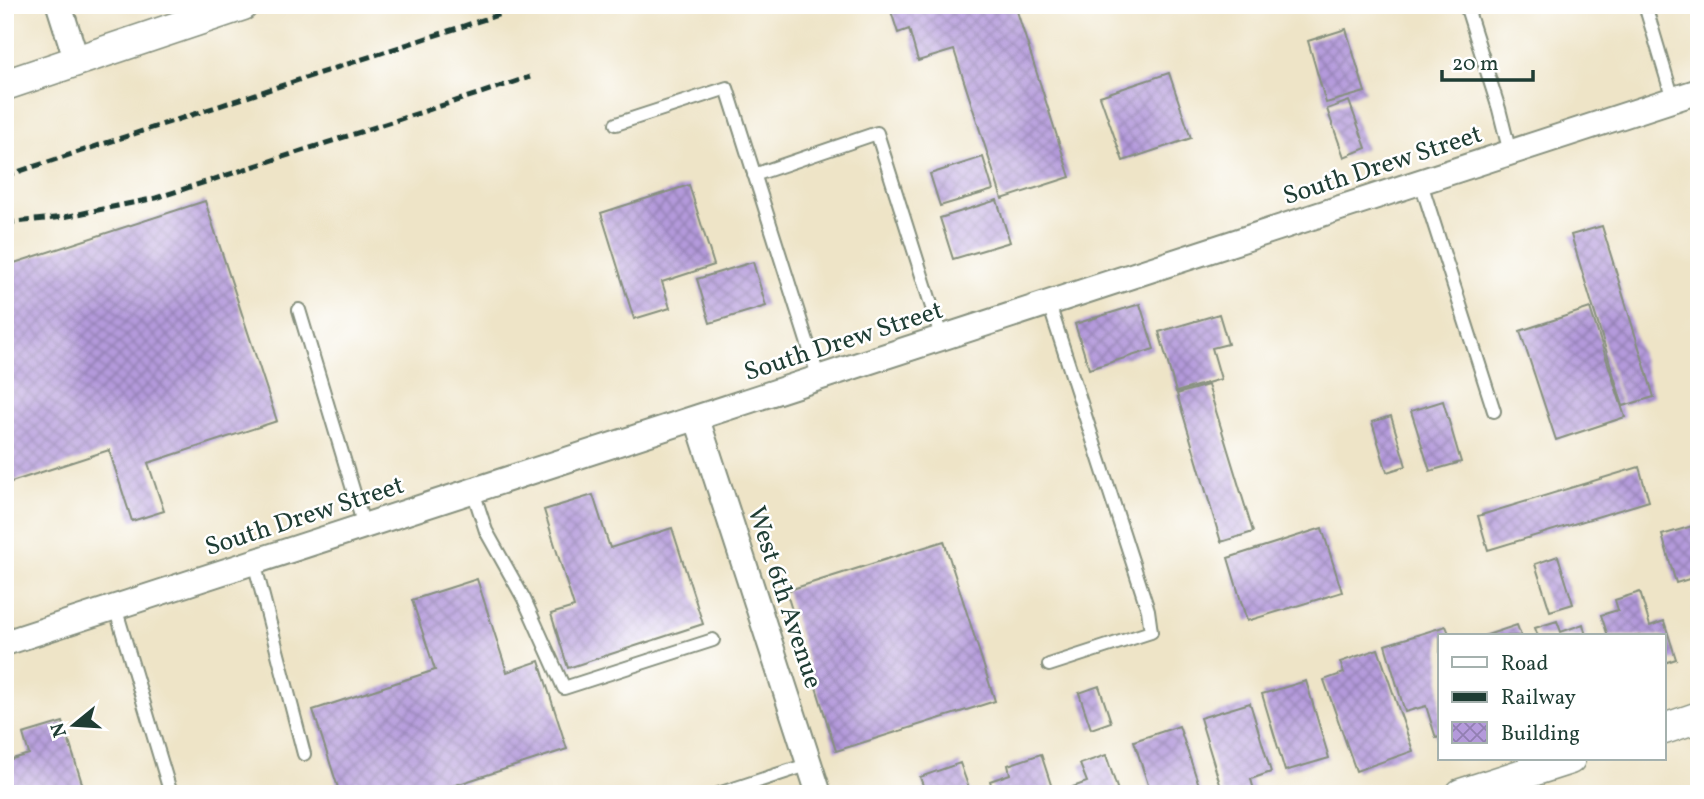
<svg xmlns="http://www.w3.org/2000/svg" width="1704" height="799" font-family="Vollkorn,serif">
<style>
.building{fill:url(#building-cross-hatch)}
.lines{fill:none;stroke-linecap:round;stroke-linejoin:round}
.service-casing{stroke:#86907e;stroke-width:16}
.minor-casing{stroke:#86907e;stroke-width:28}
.tertiary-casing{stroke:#86907e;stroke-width:33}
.service{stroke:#fff;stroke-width:12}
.minor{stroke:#fff;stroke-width:24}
.tertiary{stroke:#fff;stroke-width:30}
.rail{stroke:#1f3d34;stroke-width:5;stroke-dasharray:10 5;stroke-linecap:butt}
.labels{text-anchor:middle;stroke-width:5;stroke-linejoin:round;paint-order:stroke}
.street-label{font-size:26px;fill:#1f3d34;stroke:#fff}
</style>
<defs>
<pattern id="building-cross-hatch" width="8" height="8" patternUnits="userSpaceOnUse" patternTransform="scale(1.75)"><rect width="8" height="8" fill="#b49adb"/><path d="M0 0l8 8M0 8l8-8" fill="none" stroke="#927fb2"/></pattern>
</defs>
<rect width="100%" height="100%" fill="#fff"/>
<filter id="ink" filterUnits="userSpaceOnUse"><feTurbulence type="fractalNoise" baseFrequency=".0143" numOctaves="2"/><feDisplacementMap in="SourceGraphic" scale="14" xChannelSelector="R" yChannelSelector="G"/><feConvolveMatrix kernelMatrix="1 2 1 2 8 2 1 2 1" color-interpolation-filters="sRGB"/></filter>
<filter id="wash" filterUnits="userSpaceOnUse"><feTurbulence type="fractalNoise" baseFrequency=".00686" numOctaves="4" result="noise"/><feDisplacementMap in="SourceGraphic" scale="28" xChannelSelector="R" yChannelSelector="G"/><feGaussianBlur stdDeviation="1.57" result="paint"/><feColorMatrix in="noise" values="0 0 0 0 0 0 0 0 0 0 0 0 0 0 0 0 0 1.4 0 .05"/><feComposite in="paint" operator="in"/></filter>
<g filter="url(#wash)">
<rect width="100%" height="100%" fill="#eee4c7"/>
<g id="blocks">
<path class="building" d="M 889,5 L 1015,5 L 1070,177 L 1002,199 L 954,50 L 918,61 L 909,29 L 898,33 Z
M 1346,29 L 1365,92 L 1326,103 L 1308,41 Z
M 1169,73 L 1191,138 L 1123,161 L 1100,96 Z
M 1349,101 L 1366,148 L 1344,157 L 1327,109 Z
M 983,157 L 993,190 L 940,206 L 930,174 Z
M 689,185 L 714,265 L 662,282 L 670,308 L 634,319 L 601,213 Z
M 997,200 L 1010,242 L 953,259 L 940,218 Z
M 205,201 L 277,421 L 148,463 L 164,511 L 132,521 L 109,450 L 5,484 L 5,266 Z
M 1602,226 L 1654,397 L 1623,406 L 1571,235 Z
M 753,262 L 766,306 L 710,323 L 697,279 Z
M 1140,304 L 1154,349 L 1089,369 L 1075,324 Z
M 1590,308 L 1625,417 L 1556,440 L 1520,331 Z
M 1219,314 L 1228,344 L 1212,348 L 1221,379 L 1176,392 L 1159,332 Z
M 1208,385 L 1253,532 L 1221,542 L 1177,394 Z
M 1443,401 L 1461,462 L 1430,471 L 1411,411 Z
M 1391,416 L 1406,466 L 1387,472 L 1372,422 Z
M 1639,467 L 1649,501 L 1488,550 L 1478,516 Z
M 593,495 L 610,548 L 672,528 L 703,624 L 568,668 L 551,614 L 574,607 L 544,510 Z
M 1699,524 L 1699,576 L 1676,583 L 1662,535 Z
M 1322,528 L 1342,592 L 1247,621 L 1228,558 Z
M 944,541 L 995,701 L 836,751 L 786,591 Z
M 1558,556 L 1573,604 L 1550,611 L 1535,564 Z
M 477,579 L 507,672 L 539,661 L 567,749 L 428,794 L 340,794 L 313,710 L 435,670 L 412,600 Z
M 1640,592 L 1650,626 L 1664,621 L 1676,659 L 1664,663 L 1664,636 L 1608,636 L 1601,615 L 1618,610 L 1615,600 Z
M 1699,607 L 1699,630 L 1698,630 L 1692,608 Z
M 1557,621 L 1561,632 L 1583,624 L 1586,636 L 1538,636 L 1535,628 Z
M 1517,625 L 1521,636 L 1484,636 Z
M 1446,626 L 1450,636 L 1440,636 L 1440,737 L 1436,738 L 1426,706 L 1405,712 L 1385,645 Z
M 1378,649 L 1413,751 L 1356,771 L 1324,680 L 1344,673 L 1340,662 Z
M 1306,681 L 1329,758 L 1285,771 L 1262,694 Z
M 1099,686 L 1111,722 L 1091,729 L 1079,693 Z
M 1250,703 L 1271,772 L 1251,779 L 1255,794 L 1223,794 L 1200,718 Z
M 63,722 L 85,793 L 99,789 L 101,794 L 12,794 L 5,774 L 5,761 L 29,754 L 23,734 Z
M 1179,726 L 1202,794 L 1151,794 L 1134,741 Z
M 1041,754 L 1054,794 L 994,794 L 990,781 L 1010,774 L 1008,765 Z
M 1106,755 L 1119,794 L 1075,794 L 1073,787 L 1087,782 L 1080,764 Z
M 960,763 L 971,794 L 926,794 L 920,777 Z"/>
</g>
</g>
<g filter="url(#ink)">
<use href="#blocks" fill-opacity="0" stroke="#86907e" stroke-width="2"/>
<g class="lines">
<g class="service-casing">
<path id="service" d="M 1466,5 L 1499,109 L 1510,153
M 1645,5 L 1673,99
M 616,124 L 727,88 L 819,379
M 754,175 L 877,133 L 942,339
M 1421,183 L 1494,411
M 1049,304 L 1148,610 L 1151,632 L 1049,665
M 299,310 L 364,526
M 473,491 L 486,531 L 524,599 L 564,688 L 713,640
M 254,562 L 304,754
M 115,607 L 171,794
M 718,794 L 810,764"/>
</g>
<g class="minor-casing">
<path id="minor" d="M 59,5 L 77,62
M 697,419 L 819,794
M 5,643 L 1699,91"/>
</g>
<g class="tertiary-casing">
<path id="tertiary" d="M 5,85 L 243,5
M 1664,729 L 1699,717
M 1461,794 L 1570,759"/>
</g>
<use href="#service" class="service"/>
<use href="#minor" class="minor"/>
<use href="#tertiary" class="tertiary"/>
<path class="rail" d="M 5,176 L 528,5
M 5,223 L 64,217 L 156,198 L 530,77"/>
</g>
</g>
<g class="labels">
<g class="street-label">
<text transform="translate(1382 164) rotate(-18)" y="9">South Drew Street</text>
<text transform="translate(843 340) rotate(-18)" y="9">South Drew Street</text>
<text transform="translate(304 515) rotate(-18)" y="9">South Drew Street</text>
<text transform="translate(786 597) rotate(72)" y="9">West 6th Avenue</text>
</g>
</g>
<rect width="1704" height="799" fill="none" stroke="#fff" stroke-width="28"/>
<rect x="1438" y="634" width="228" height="126" fill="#ffffff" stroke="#a5b1ae" stroke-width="2"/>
<rect x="1452" y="657" width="35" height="10" fill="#ffffff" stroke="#a5b1ae" stroke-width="2"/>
<text x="1501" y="670" font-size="21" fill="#1f3d34">Road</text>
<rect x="1452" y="692" width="35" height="10" fill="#1f3d34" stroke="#a5b1ae" stroke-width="2"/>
<text x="1501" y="704" font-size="21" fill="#1f3d34">Railway</text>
<rect x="1452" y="722" width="35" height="21" fill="url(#building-cross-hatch)" stroke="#a5b1ae" stroke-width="2"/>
<text x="1501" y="740" font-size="21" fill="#1f3d34">Building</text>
<g transform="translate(74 725) rotate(252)" stroke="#ffffff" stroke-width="5" paint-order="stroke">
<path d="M0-5L12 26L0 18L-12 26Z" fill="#1f3d34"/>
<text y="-10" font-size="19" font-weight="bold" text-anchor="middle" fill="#1f3d34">N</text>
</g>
<path d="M1442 70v10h91v-10" fill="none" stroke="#1f3d34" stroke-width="3.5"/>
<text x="1452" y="70" font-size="21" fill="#1f3d34" stroke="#ffffff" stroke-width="5" paint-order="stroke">20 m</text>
</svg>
